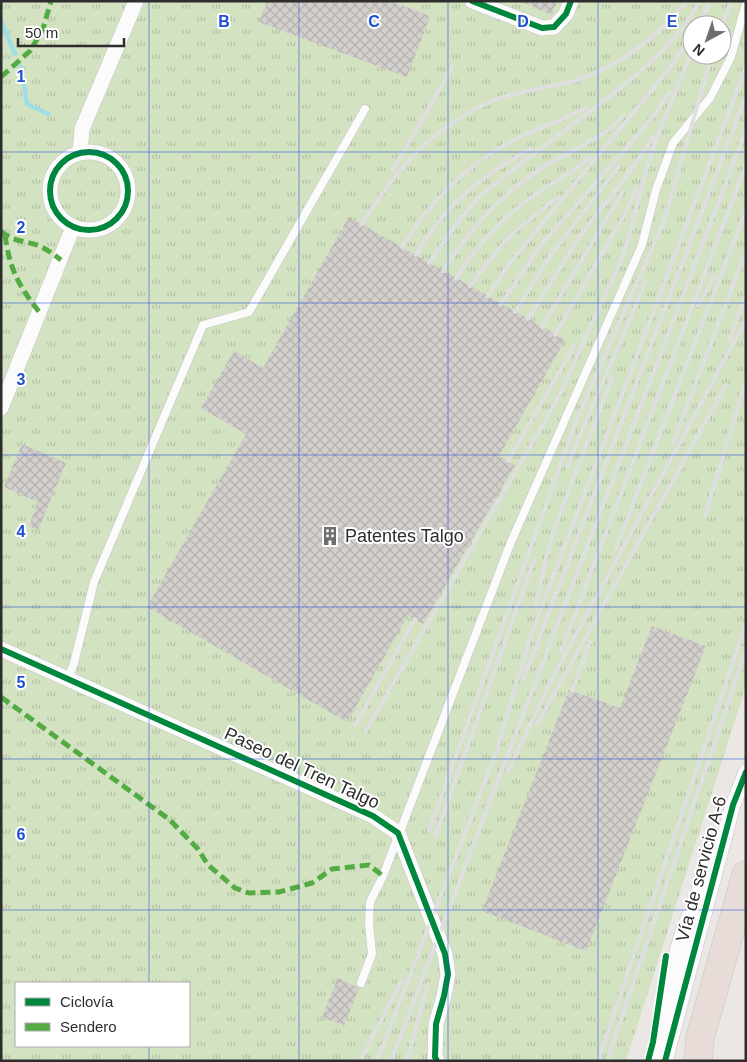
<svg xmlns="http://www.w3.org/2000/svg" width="747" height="1062" font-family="Helvetica,sans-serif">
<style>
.grass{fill:url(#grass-tufts);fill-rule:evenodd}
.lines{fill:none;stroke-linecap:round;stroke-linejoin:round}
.stream{stroke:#9fdee4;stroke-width:4.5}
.building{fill:url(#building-cross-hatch)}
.service-casing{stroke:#c5c4c4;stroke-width:9}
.minor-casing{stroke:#c5c4c4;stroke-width:16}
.motorway-casing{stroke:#c6c4c3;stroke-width:29}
.service{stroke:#fcfbfb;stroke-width:8}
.minor{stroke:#fcfbfb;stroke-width:15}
.motorway{stroke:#e7dcd7;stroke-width:28}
.rail{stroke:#dfdfe0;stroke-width:4}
.quiet{stroke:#54ab44;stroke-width:5;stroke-dasharray:10 5;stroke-linecap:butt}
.cycleway-casing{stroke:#fff;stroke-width:9}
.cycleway{stroke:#00873e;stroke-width:6}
.grid{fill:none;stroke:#1d4ed8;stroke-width:1;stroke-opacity:0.55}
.labels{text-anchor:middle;stroke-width:4;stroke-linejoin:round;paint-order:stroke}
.poi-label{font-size:18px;fill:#2d2d2d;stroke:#fff;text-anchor:start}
.street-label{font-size:18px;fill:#2d2d2d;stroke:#fff}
.grid-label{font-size:16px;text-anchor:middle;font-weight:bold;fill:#1d4ed8;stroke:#fff;stroke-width:4;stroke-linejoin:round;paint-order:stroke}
</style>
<defs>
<pattern id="grass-tufts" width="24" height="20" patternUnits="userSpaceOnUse" patternTransform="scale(1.25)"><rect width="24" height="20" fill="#d3e2c1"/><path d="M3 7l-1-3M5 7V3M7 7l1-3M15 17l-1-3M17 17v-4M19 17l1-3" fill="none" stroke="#b5c2a6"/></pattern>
<pattern id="building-cross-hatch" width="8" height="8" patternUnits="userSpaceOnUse" patternTransform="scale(1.25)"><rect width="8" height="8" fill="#d2cfcd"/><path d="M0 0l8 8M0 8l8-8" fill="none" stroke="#b5b2b0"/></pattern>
</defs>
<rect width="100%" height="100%" fill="#eae7e4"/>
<path class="grass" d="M 1,1 L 746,1 L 746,686 L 626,1061 L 1,1061 ZM 692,25 L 722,25 L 722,55 L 692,55 ZM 16,983 L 189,983 L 189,1046 L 16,1046 Z"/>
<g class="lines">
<path class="stream" d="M 1,21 L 15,54
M 21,67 L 27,104 L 48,114"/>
</g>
<path class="building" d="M 267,1 L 390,1 L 430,16 L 407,77 L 259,22 Z
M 519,1 L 557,1 L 552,15 Z
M 349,217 L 565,340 L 499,456 L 515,465 L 423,624 L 408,615 L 347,722 L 147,607 L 246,434 L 201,408 L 234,351 L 263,368 Z
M 22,444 L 66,463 L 38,530 L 29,526 L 38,502 L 4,487 Z
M 652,626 L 706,646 L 586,951 L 482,911 L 569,690 L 620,708 Z
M 338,978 L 359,988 L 344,1026 L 322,1017 Z"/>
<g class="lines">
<g class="service-casing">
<path id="service" d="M 68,679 L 74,663 L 94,582 L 203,325 L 249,312 L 365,109
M 361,983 L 372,954 L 369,924 L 370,902 L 383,876 L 511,542 L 642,245 L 656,190 L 673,143 L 710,98 L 731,57 L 746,3
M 667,987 C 670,962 676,937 686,914"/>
</g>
<g class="minor-casing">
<path id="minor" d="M 472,1 L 542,28 L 554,27 L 566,14 L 571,1
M50 191a39 39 0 1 1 78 0a39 39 0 1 1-78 0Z
M 80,153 L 82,129 L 136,1
M 1,408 L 73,227
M 1,649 L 373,816 L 398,833 L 445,954 L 448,974 L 444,996 L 436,1024 L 435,1057 L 437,1061
M 654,1061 L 702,878 L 711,858
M 665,1061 L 733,805 L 746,772"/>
</g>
<g class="motorway-casing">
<path id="motorway" d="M 698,1061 L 700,1038 L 746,875"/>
</g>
<use href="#service" class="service"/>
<use href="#minor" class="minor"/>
<use href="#motorway" class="motorway"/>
<path class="rail" d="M 698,25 L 711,1
M 722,26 L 731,1
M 393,170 L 453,66
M 362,224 C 396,169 431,128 492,101 C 519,90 549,88 577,80 C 620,66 659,36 687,1
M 402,247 C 431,201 469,162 518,138 C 540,127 564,120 585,108
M 416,255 C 444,205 481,177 530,149
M 429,263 L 460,219 L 481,195 C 515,168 549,142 584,116 C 628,82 673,50 700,1
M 443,271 C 471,228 503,191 547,165 C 566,154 586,144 604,133 C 611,128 618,121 624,115
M 456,278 C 478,244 505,214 539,192 C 556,180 575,172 590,157
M 470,286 L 495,253 L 513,233 L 559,196
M 606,292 C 631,248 635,205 650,158 C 662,122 678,86 692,51
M 488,296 L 510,263 L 673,64 L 692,35
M 501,304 L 540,246 L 625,150 L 656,113 L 670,92
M 698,306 L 715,275
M 515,312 L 550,256 L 619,166
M 528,319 L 580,236 L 628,174 L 654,136
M 542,327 L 623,191
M 555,335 L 625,214 L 637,187
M 729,340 L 746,295
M 673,443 L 746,251
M 508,461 L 574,346
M 568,466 C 591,403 622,344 645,281
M 705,516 L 746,381
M 616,548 L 746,210
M 535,608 L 547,555 L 555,527 L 612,378
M 561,651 L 746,165
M 524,678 L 746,96
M 572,691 L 590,642
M 538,723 L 726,385
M 355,725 L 415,619
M 365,732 L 548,416 L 562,390 L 609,286
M 508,771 L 551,681 L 746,320
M 429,831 L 577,419 L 663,224 L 712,55
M 436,835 L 534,560
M 360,1061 L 402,980
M 377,1061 L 497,750 L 530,638 L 746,67
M 391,1061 L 746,130
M 407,1061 L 428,984
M 598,1061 L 746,624
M 607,1061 L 746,650"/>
<path class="quiet" d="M 1,77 L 30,51 L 43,29 L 51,1
M 1,231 C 11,241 25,241 37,245 C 47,249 53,254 61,260
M 5,235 C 10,270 18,285 40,313
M 1,697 L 170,820 L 198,849 L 208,865 L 235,888 L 249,893 L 279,892 L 312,883 L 332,869 L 369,865 L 383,876"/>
<g class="cycleway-casing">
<path id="cycleway" d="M 472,1 L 542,28 L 554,27 L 566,14 L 571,1
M50 191a39 39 0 1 1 78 0a39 39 0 1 1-78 0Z
M 1,649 L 373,816 L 398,833 L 445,954 L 448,974 L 444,996 L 436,1024 L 435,1057 L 437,1061
M 648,1061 L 653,1042 L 666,956
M 665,1061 L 733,805 L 746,772"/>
</g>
<use href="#cycleway" class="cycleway"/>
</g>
<path class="grid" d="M 149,1 L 149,983M 299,1 L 299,1061M 448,1 L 448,1061M 598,1 L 598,1061M 1,152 L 746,152M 1,303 L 746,303M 1,455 L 746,455M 1,607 L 746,607M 1,759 L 746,759M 1,910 L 746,910M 149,1046 L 149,1061"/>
<defs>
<g id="building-bare" transform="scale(1.5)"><path d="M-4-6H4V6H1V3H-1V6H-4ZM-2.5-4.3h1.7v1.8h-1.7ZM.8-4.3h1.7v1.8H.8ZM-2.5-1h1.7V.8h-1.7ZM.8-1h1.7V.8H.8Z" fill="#6f6e6d" stroke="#fff" stroke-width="2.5" paint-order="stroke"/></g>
</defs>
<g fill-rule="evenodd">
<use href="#building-bare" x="330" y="536"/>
</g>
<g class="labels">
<g class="poi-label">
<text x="345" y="542">Patentes Talgo</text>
</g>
<g class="street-label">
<text transform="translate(302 768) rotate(25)" y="6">Paseo del Tren Talgo</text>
<text transform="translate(701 869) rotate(-75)" y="6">Vía de servicio A-6</text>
</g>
</g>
<g class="grid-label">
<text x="224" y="27">B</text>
<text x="374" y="27">C</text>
<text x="523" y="27">D</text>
<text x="672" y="27">E</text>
<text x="21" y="82">1</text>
<text x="21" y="233">2</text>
<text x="21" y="385">3</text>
<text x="21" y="537">4</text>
<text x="21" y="688">5</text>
<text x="21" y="840">6</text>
</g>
<rect width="747" height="1062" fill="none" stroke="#2d2d2d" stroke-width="5"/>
<rect x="15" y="982" width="175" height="65" fill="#ffffff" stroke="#ababab"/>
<rect x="25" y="998" width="25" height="8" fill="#00873e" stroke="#ababab"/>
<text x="60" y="1007" font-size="15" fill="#2d2d2d">Ciclovía</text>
<rect x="25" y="1023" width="25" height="8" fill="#54ab44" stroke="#ababab"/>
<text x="60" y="1032" font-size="15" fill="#2d2d2d">Sendero</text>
<g transform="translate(707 40) rotate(220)"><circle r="24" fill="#ffffff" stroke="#ababab"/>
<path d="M0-4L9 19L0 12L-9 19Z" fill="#6f6e6d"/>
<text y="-8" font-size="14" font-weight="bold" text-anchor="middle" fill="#2d2d2d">N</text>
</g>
<path d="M18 38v8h106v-8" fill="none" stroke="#2d2d2d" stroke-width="2.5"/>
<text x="25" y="38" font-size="15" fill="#2d2d2d" stroke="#ffffff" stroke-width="4" paint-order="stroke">50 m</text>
</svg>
